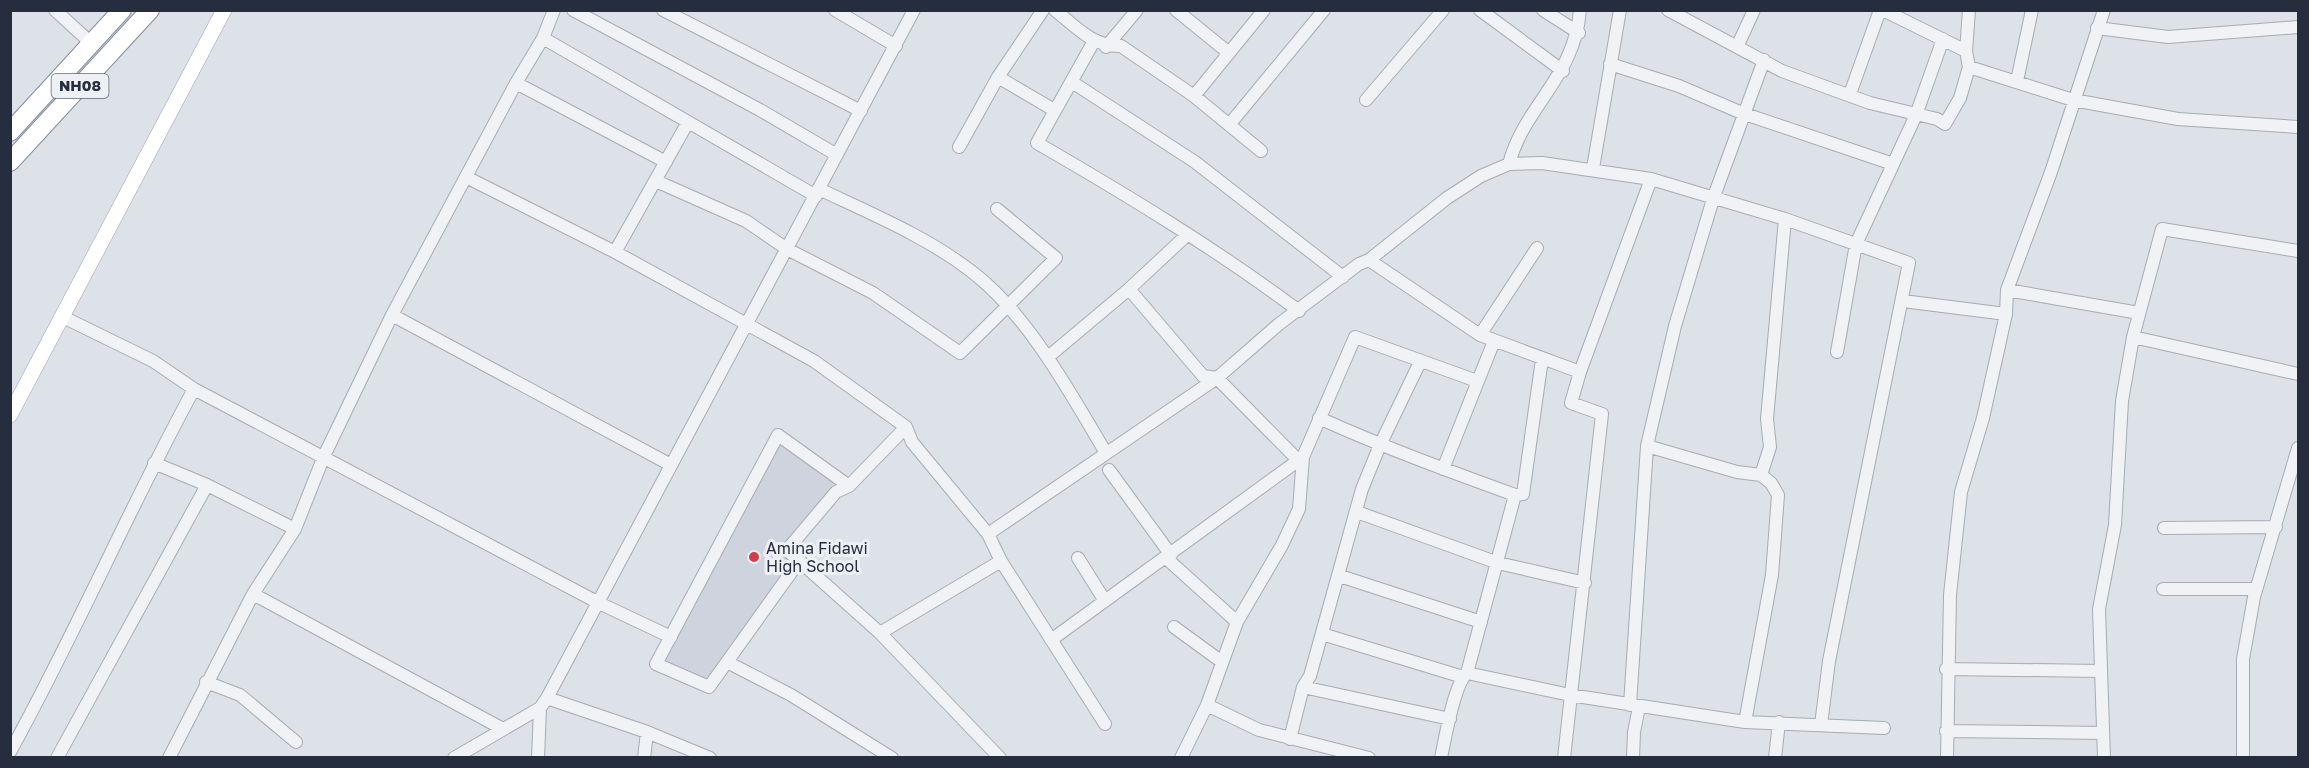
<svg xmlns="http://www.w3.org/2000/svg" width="2309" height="768" font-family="'Golos Text',sans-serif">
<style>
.built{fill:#cfd3dd}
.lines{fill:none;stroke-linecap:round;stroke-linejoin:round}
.minor-casing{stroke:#a6abb5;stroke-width:14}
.major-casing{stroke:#9ca4b4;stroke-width:16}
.highway-casing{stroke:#848d9f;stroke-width:20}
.minor{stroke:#f0f2f6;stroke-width:12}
.major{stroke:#fff;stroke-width:15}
.highway{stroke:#fff;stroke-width:18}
.poi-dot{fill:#d13e47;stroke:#edf0f5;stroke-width:2}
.labels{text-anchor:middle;stroke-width:6;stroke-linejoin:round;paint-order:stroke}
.shield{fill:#edf0f5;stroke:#626876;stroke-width:1.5}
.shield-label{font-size:15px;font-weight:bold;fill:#262d3f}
.poi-label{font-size:16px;fill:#262d3f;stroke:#edf0f5;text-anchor:start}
</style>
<rect width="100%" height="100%" fill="#dde1e8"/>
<path class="built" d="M 780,437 L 839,483 L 784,551 L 798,562 L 707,683 L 663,660 Z"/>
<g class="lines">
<g class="minor-casing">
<path id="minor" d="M 55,10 L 92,44
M 573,10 L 760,110 L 837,155
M 663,10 L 861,111
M 835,10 L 896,46
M 1055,10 C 1076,27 1093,47 1121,46 L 1194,96 L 1261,151
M 1176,10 L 1229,53
M 1480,10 L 1563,71
M 1543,10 L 1579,33
M 1668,10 L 1782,71 L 1870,103 L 1937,119 L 1945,124 L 1960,98 L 1969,67 L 1966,51 L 1969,10
M 1883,10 L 1966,51
M 2097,28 L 2168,37 L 2298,27
M 543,38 L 816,196
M 1094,41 L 1037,143 C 1127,195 1216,249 1299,311
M 1106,47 L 1137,10
M 1737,47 L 1754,10
M 1610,64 L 1679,86 L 1742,113 L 1893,164
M 1969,67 L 2073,100 L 2178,119 L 2298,127
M 998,77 L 1054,110
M 2017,81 L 2032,10
M 1072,82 L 1195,162 L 1343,277
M 516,83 L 666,162
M 1850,94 L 1880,10
M 1194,96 L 1264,10
M 1366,100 L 1443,10
M 1229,125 L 1324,10
M 959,147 L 998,77 L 1043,10
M 1509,164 C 1524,106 1575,77 1580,10
M 1593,168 L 1620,10
M 466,177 L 615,252 L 814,361 L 906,427 L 912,442 L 988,534 L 1001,561 L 1105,724
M 656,181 L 746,221 L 787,249 L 873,293 L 960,353 L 1056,258 L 997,209
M 819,189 C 872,214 930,238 976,275 C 1029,317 1072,396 1106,453
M 615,252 L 688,122
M 1369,260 L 1480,335 L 1580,372
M 1129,289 L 1203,376 L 1217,378 L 1297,459
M 2007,290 L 2139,313
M 1903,301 L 2006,314
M 392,315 L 671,465
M 63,317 L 153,361 L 194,389 L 599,603 L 671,637
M 1480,335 L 1537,248
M 2133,337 L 2298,374
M 1837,352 L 1856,244 L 1916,115 L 1943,39
M 1048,357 L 1129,289 L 1188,234
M 1319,418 C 1383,447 1449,471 1515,495 L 1523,494 L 1542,359
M 906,427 L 849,486 L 836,492 L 787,550 L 880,633 L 1000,758
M 1647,446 L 1737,472 L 1761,475 L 1771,483 L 1778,495 L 1772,575 L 1745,722
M 154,463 L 207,485 L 295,529
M 1443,469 L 1494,341
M 1109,470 L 1171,555
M 1761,475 L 1770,447 L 1767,419 L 1785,219
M 1357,512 L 1498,563 L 1585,583
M 2164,528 L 2276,527
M 988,534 L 1217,378 L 1279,324 L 1359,264 L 1369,260 L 1447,198 L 1481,176 L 1509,164 L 1542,163 L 1651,179 L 1785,219 L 1909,263 L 1829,661 L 1821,725
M 1078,558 L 1105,601
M 1166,558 L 1237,622
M 800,560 L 709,687 L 656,664 L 778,435 L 849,486
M 1340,576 L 1481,622
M 2163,589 L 2256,589
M 253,594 L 503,729
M 1174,627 L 1222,662
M 880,633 L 1001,561
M 1322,634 L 1463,677
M 1051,640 L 1303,457
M 727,662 L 791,695 L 892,758
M 1946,669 L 2101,671
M 1467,673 L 1570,695 L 1745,722 L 1884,728
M 206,682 L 240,695 L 296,742
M 1303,687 L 1450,719
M 547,698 L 647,732 L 710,758
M 1207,705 L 1259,730 L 1369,758
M 1630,705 L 1647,446 L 1675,326 L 1713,199 L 1764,60
M 1946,731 L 2103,733
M 1290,739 L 1303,687 L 1310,676 L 1362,489 L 1380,445 L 1420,362
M 10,752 C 76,633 129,508 194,389
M 57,758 L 207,485
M 169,758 L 253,594 L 295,529 L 324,456 L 392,315 L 516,83 L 543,38 L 554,10
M 454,758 L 540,708 L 547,698 L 914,10
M 538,758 L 540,708
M 644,758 L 647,732
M 1181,758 L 1207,705 L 1237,622 L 1282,545 L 1299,509 L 1303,457 L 1355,337 L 1477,381
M 1441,758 C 1445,739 1454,684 1467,673 L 1515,495
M 1564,758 L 1602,414 L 1571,403 L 1580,372 L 1651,179
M 1633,758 L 1634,732 L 1639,707
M 1775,758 L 1779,722
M 1947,758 L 1950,595 L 1961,492 L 1983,418 L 2006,314 L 2007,290 L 2051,172 L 2104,10
M 2104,758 L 2099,609 L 2115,525 L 2122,401 L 2133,337 L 2162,229 L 2298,251
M 2243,758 L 2243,659 L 2254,597 L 2298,448"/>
</g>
<g class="major-casing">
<path id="major" d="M 10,415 L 224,10"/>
</g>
<g class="highway-casing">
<path id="highway" d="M 10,132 L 122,10
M 10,162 L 150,10"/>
</g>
<use href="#minor" class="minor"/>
<use href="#major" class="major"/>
<use href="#highway" class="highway"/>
</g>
<circle class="poi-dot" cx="754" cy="557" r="6"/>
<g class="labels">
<rect class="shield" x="51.5" y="74" width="57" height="24" rx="4.5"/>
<g class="shield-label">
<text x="80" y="91">NH08</text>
</g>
<g class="poi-label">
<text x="766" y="554">Amina Fidawi<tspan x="766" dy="18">High School</tspan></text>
</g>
</g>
<rect width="2309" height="768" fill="none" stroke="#262d3f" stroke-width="24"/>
</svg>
